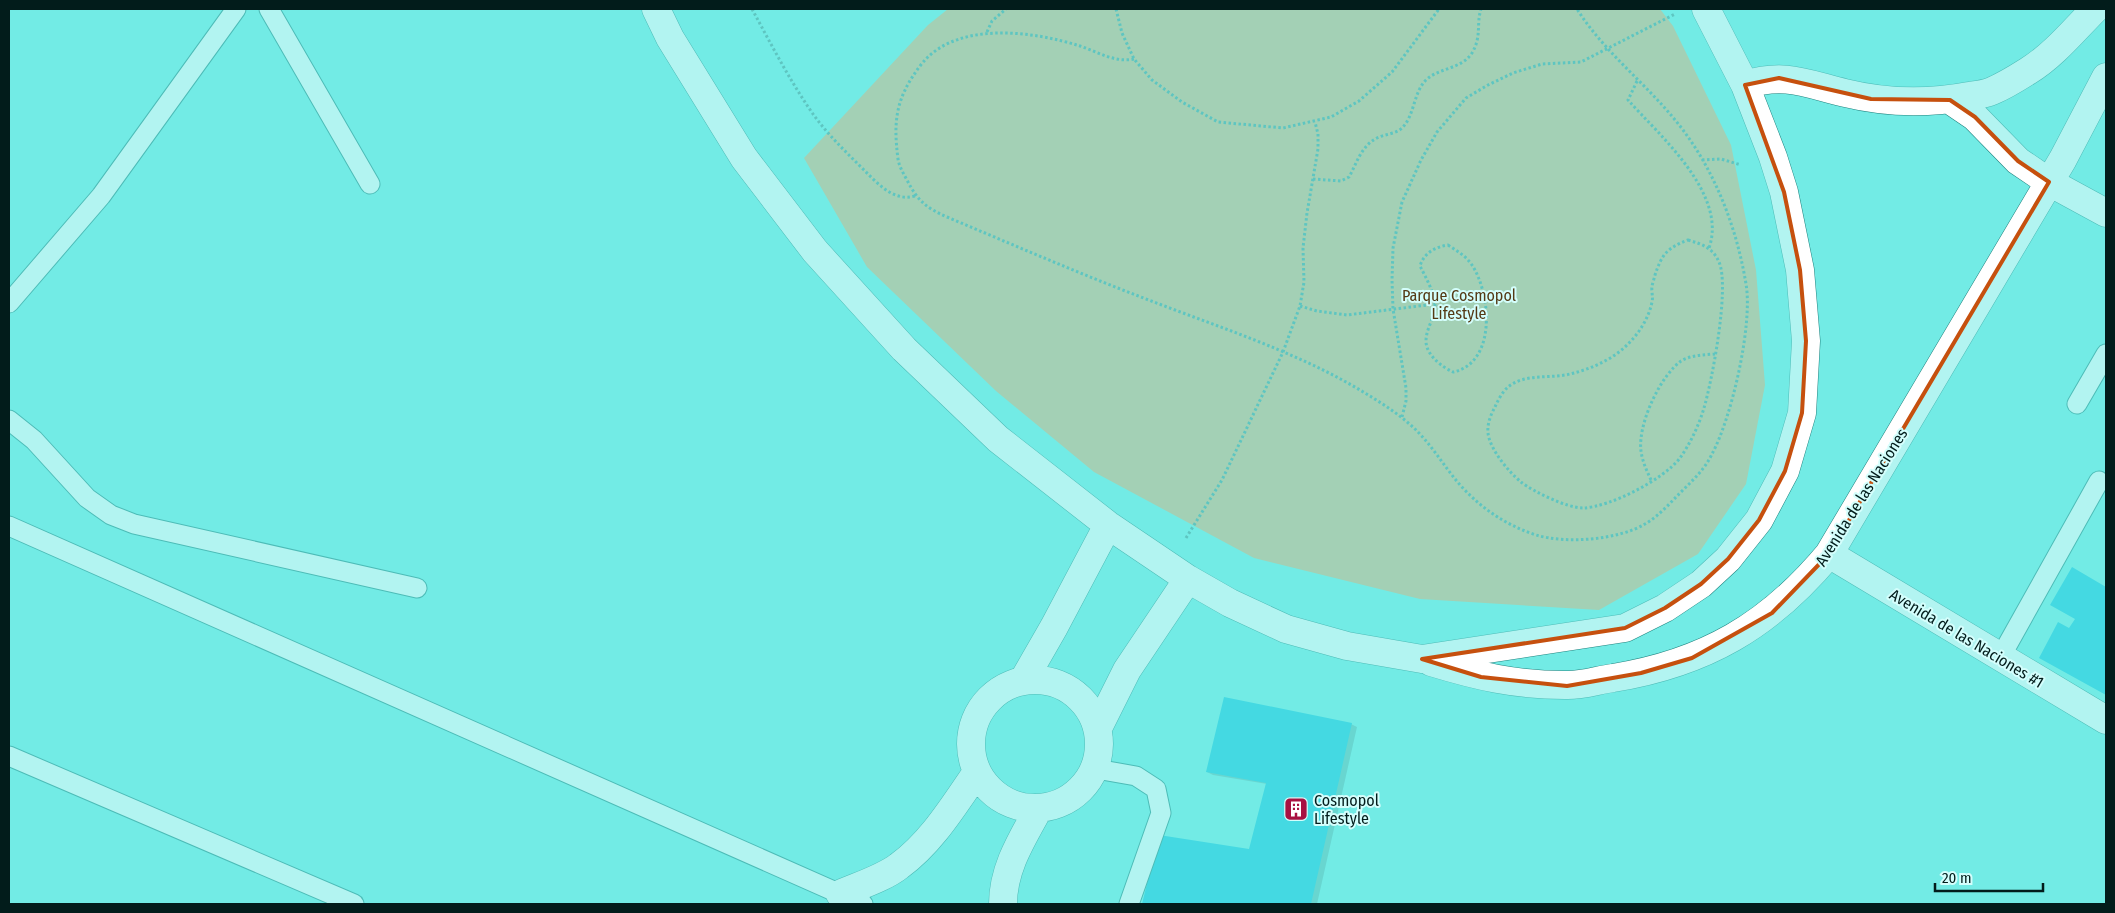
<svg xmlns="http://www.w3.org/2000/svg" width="2115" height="913" font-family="'Fira Sans Condensed',sans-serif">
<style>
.green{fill:#ddb07a}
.shadow{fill:#0003}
.building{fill:#0dc3dd}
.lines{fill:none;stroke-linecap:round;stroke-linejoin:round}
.lane-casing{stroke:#1f837f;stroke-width:21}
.street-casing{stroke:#1f837f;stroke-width:29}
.path{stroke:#459894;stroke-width:3;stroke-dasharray:2.5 2.5;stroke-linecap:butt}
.lane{stroke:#fff;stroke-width:19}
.street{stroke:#fff;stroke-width:28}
.marked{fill:none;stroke:#c6500e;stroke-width:4;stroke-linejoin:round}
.labels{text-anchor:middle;stroke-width:4;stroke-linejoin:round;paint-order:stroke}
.park-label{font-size:16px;fill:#543914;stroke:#d4fefc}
.street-label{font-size:16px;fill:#021c1b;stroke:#d4fefc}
.poi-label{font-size:16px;fill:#021c1b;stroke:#d4fefc;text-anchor:start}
</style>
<rect width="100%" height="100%" fill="#72ebe5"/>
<path class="green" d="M 948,9 L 1660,9 L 1673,26 L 1731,145 L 1756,270 L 1765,385 L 1746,484 L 1698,554 L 1599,610 L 1420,599 L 1254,558 L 1094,472 L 996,391 L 867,267 L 804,158 L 928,25 Z"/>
<path class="shadow" d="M 2073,569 L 2106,588 L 2106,694 L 2075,677 L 2070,629 L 2077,619 Z
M 1351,724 L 1357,727 L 1317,904 L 1143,904 L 1160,836 L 1250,851 L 1267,784 L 1213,775 L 1207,772 Z"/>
<path class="building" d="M 2072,567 L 2106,587 L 2106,695 L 2039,658 L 2058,622 L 2069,628 L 2075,619 L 2050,605 Z
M 1224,697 L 1352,723 L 1311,904 L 1142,904 L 1159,835 L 1249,849 L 1266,783 L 1206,772 Z"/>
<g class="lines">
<g class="lane-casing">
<path id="lane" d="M 269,9 L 370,184
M 9,303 L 101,196 L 236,9
M 2077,404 L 2106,354
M 9,420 L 34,440 L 87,498 L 111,515 L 134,524 L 417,588
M 9,526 L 863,904
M 2000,658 L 2099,481
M 9,756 L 354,904
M 1096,769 L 1136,776 L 1156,789 L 1161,813 L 1129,904"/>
</g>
<g class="street-casing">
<path id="street" d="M 656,9 L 670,38 L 744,158 L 815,251 L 904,349 L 998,439 L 1108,525 L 1188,579 L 1230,603 L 1286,629 L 1347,646 L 1422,659 L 1625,628 L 1665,608 L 1701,584 L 1728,559 L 1759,520 L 1785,471 L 1802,413 L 1806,341 L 1800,270 L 1784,192 L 1773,157 L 1745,85 L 1706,9
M 1745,85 C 1785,72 1807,84 1845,93 C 1886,103 1927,104 1969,96 C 1976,95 1985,94 1992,91 C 2004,86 2017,78 2028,71 C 2054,55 2074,30 2095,9
M 1950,100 L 1975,117 L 2018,161 L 2049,182 L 2106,213
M 1829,554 L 2106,720
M 1431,662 C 1477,676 1515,685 1565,685 C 1581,686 1598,680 1613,678 C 1705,663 1769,626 1829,554 L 2063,159 L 2106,77
M971 744a64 64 0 1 1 128 0a64 64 0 1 1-128 0Z
M 1023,681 L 1054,627 L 1108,525
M 1098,728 L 1127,670 L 1188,579
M 840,894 C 858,886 884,878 899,866 C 932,842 954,805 977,772
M 1003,904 C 1003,868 1022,839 1039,808"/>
</g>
<path class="path" d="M 752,9 C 771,44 790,81 813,114 C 828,135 846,152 864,170 C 878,184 894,202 915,196
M 1116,9 L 1122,33 L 1134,59 L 1152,80 L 1182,102 L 1218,122 L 1283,128 L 1331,117 L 1359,101 L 1392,72 L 1439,9
M 987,32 L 992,21 L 1006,9
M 1134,59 C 1115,63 1098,52 1080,46 C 1033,31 954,20 920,66 C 896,98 893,120 898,159 C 899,166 903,173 907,180 C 917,200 926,208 947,217 C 1016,246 1085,276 1154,302 C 1224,329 1296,352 1360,390 C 1380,402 1401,415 1417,431 C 1434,448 1445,468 1461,486 C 1482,509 1506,525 1536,535 C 1566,544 1618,540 1645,524 C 1659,516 1670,503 1681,492 C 1693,480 1705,469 1712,454 C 1732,417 1753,324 1746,284 C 1737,229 1716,174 1683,130 C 1650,86 1606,55 1577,9
M 1637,81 L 1628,100 C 1660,136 1728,194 1709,248
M 1702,160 L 1721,159 L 1741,165
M 1313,179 L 1341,181 L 1349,177 C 1357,163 1361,146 1377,138 C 1385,134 1396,134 1402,128 C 1415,115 1413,93 1426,80 C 1438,68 1462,69 1472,53 C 1482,36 1476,25 1481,9
M 1688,240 C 1702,244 1713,248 1719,262 C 1730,287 1712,381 1704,408 C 1699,425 1690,444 1680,458 C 1663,480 1610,507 1583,508 C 1567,508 1534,492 1521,482 C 1509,472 1490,450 1488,433 C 1487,424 1491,414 1495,407 C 1498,400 1503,391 1508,387 C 1525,373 1550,379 1570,374 C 1591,369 1614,359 1629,343 C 1640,332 1649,317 1652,302 C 1653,298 1652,295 1652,291 C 1651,286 1654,280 1655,275 C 1662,254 1667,248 1688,240 Z
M 1448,245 C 1457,251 1466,256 1472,265 C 1491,294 1497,363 1453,372 C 1442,367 1426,355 1426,341 C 1426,329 1434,319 1435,307 C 1435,293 1426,278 1420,266 C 1424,253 1435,247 1448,245 Z
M 1300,306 L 1317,311 L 1347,315 L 1435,304
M 1402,417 L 1406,401 L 1406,388 L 1393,309 L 1392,280 L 1393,248 L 1402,202 L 1421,160 L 1437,132 L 1466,98 L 1488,85 L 1513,73 L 1542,64 L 1581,62 L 1675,14
M 1651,480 C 1645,467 1639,454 1641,439 C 1643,415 1661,376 1681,361 C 1691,355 1703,355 1715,354
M 1186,538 L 1222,480 L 1283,352 L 1300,306 L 1304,282 L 1303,248 L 1307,213 L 1318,149 L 1318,134 L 1315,122"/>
<use href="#lane" class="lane"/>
<use href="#street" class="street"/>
</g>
<path d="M0 0H2115V913H0ZM 1779,78 L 1871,99 L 1950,100 L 1975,117 L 2018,161 L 2049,182 L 1829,554 L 1772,613 L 1692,658 L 1641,673 L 1567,686 L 1481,677 L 1422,659 L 1625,628 L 1665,608 L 1701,584 L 1728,559 L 1759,520 L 1785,471 L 1802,413 L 1806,341 L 1800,270 L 1784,192 L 1745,85 Z" fill="#72ebe5" fill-opacity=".55" fill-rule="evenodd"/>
<path class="marked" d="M 1779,78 L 1871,99 L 1950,100 L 1975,117 L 2018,161 L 2049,182 L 1829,554 L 1772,613 L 1692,658 L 1641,673 L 1567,686 L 1481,677 L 1422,659 L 1625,628 L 1665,608 L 1701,584 L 1728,559 L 1759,520 L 1785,471 L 1802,413 L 1806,341 L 1800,270 L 1784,192 L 1745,85 Z"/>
<defs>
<g id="building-square" transform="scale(1.25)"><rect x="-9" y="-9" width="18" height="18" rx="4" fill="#a81141" stroke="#d4fefc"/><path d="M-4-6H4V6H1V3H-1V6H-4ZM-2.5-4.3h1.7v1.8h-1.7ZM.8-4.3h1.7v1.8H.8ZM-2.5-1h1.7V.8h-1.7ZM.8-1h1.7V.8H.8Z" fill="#fff"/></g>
</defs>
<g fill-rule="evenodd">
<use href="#building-square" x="1296" y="809"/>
</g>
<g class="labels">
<g class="park-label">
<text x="1459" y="301">Parque Cosmopol<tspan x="1459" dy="18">Lifestyle</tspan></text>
</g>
<g class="street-label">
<text transform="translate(1861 497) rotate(-58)" y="6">Avenida de las Naciones</text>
<text transform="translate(1967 638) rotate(31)" y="6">Avenida de las Naciones #1</text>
</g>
<g class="poi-label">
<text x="1314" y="806">Cosmopol<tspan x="1314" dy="18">Lifestyle</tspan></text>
</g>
</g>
<rect width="2115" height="913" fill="none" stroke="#021c1b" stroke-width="20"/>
<path d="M1935 883v8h108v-8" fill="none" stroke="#021c1b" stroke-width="2.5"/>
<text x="1942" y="883" font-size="15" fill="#021c1b" stroke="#d4fefc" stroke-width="4" paint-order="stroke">20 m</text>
</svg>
